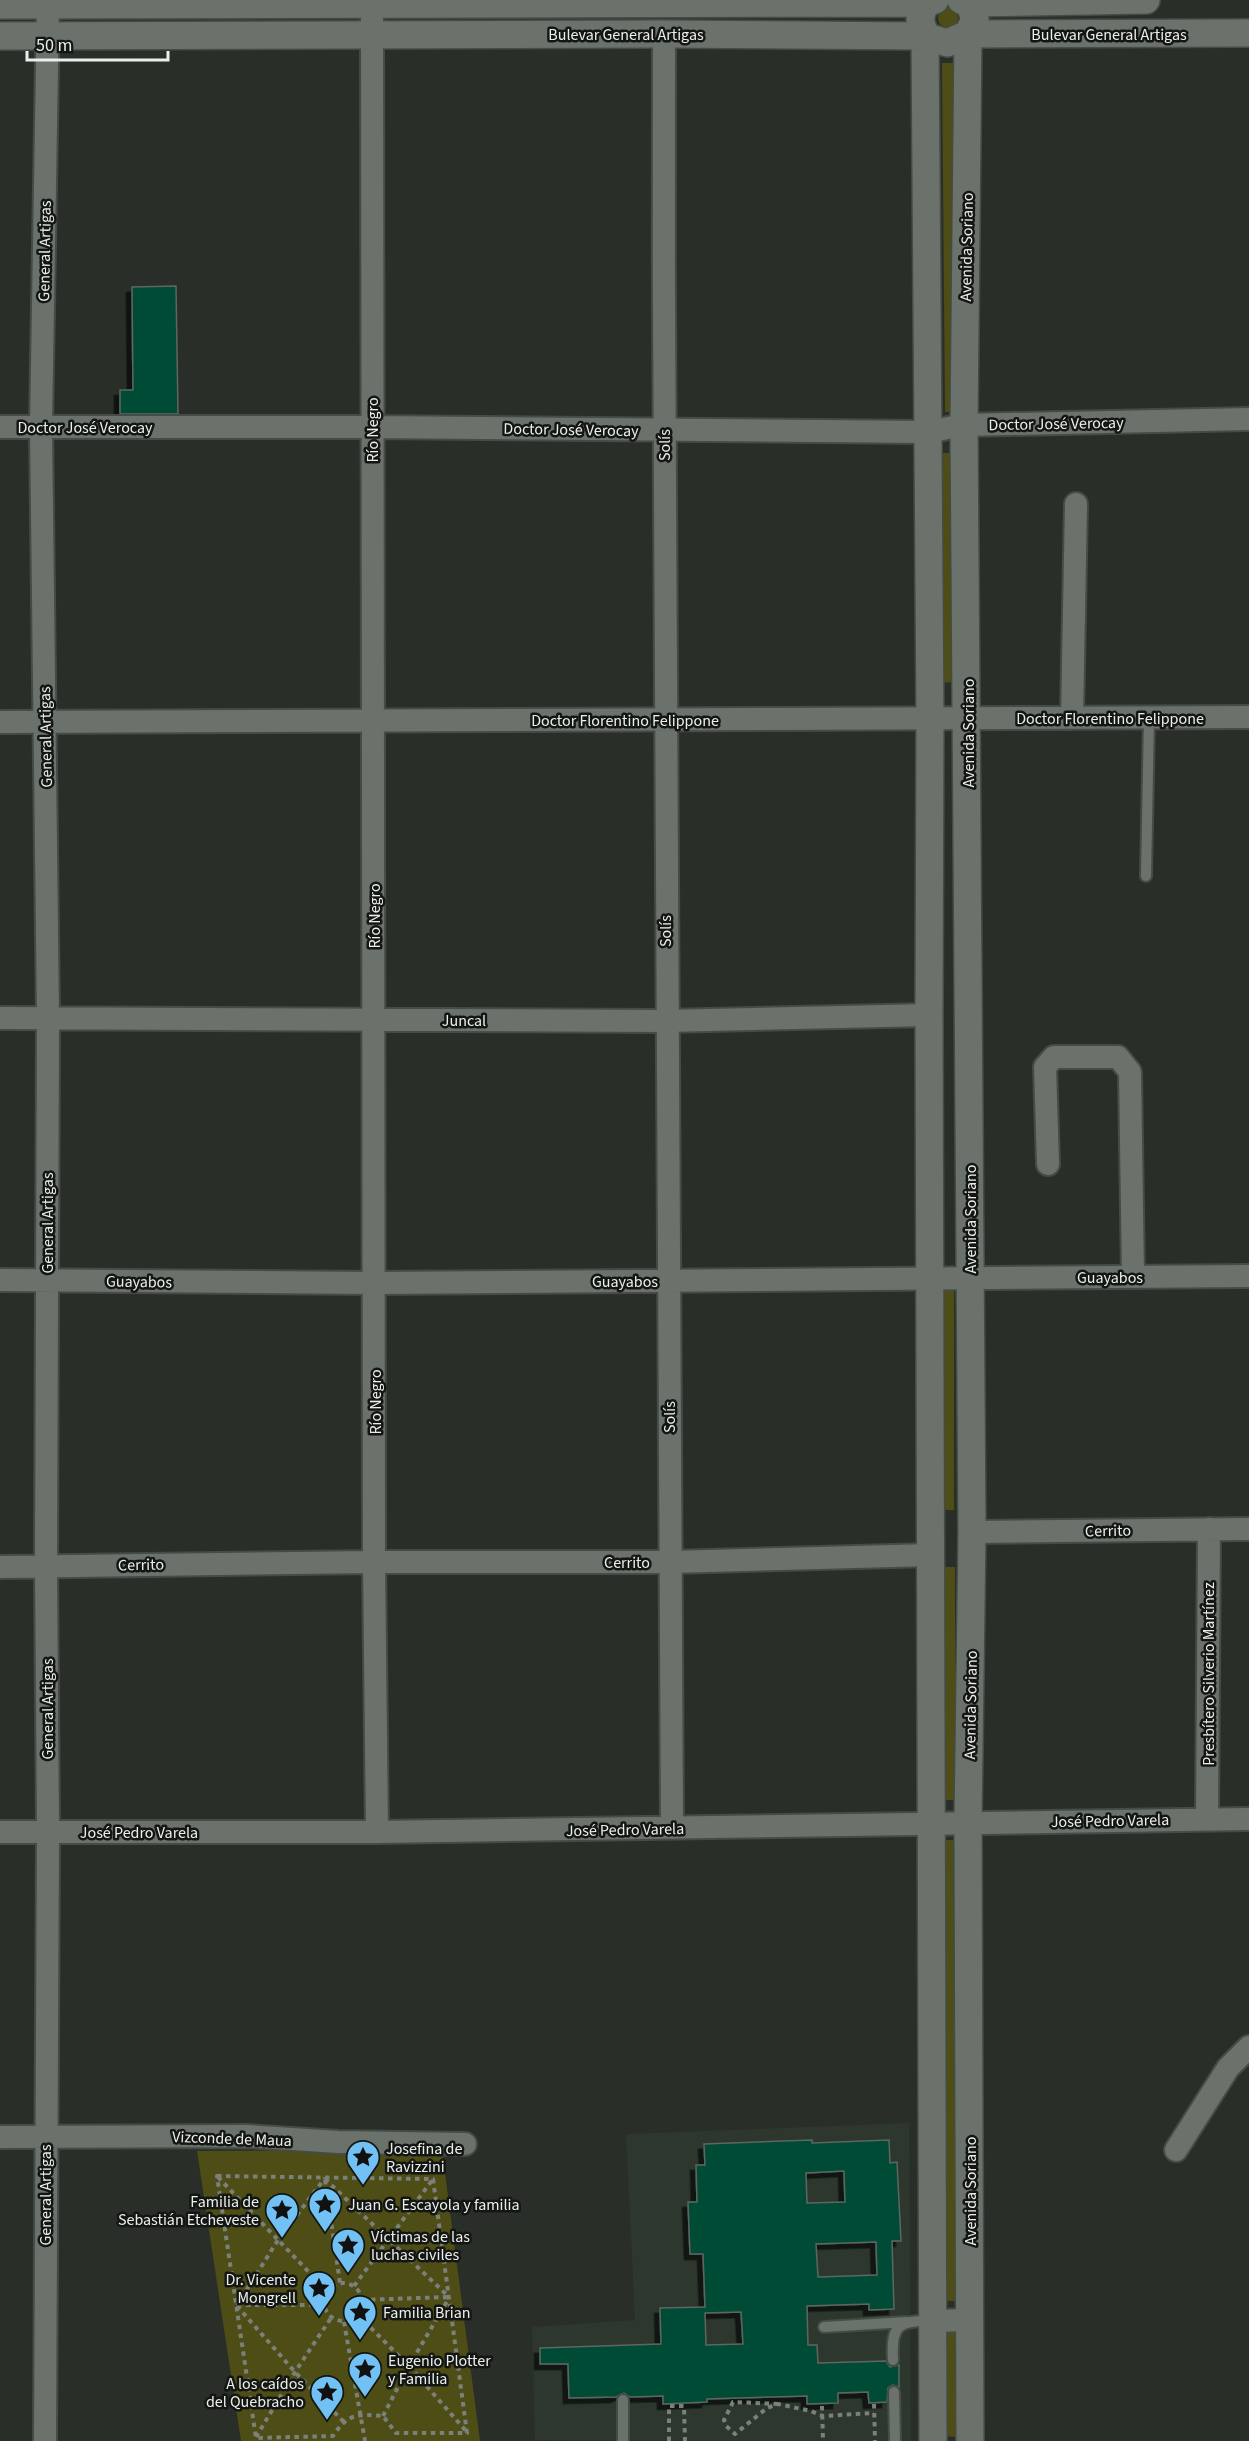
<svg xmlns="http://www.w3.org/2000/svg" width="1249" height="2441" font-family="'Source Sans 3',sans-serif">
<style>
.built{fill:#2d372d}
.green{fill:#4e4d16}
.building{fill:#004c34;stroke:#5d6661;stroke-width:1.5;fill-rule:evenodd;filter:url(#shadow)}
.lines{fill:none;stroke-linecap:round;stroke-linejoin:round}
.service-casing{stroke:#454b45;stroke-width:14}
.minor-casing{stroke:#454b45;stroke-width:26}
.tertiary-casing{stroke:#454b45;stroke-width:30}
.path{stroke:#7b807b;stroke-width:4;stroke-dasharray:4.5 4.5;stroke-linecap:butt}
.service{stroke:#6b716b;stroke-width:10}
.minor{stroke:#6b716b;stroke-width:22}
.tertiary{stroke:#6b716b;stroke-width:27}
.labels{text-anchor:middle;stroke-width:5;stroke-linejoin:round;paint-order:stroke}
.street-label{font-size:16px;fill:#ebefeb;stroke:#131613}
.poi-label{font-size:16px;fill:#ebefeb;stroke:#131613;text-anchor:start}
</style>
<defs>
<filter id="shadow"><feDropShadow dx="-5.5" dy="5.5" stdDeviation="0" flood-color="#0009"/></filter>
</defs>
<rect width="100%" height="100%" fill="#292e29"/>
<path class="built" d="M 909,2123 L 911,2441 L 535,2440 L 532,2327 L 635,2320 L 626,2134 Z"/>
<path class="green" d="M938 18a10 10 0 1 1 20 0a10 10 0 1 1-20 0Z
M 942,63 L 954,63 L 958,412 L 945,412 Z
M 937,453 L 950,453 L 953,682 L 940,683 Z
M 940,1291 L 954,1291 L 954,1510 L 940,1510 Z
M 941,1567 L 955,1567 L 955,1800 L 942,1800 Z
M 941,1840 L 956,1840 L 960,2301 L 945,2301 Z
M 442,2150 L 480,2441 L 241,2441 L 197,2151 Z
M 944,2323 L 958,2323 L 957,2437 L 943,2436 Z"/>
<path class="building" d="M 176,286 L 178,414 L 120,414 L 120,390 L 133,390 L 132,287 Z
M 812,2140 L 812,2143 L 889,2140 L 890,2163 L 897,2162 L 901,2241 L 892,2241 L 894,2309 L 869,2310 L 869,2304 L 807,2306 L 808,2345 L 817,2345 L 818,2363 L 886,2361 L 890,2367 L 899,2365 L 899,2387 L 893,2385 L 888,2388 L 887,2402 L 869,2403 L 868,2392 L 838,2393 L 838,2403 L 807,2404 L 807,2396 L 707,2399 L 707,2402 L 663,2404 L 663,2396 L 630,2397 L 624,2393 L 616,2397 L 569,2398 L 568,2364 L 540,2364 L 540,2348 L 661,2344 L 660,2308 L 705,2307 L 703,2254 L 690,2254 L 688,2202 L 697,2202 L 696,2165 L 705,2165 L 704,2144 ZM 844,2171 L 845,2202 L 807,2203 L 806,2173 ZM 876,2242 L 877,2275 L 818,2277 L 816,2244 ZM 741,2312 L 743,2344 L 706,2345 L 705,2313 Z"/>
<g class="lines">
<g class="service-casing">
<path id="service" d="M 1146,876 L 1149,717
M 824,2327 L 906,2322
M 893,2360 C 891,2327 897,2320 931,2321
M 894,2392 L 895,2441
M 623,2441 L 623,2400"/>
</g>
<g class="minor-casing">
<path id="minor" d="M 372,0 L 374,1562 L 377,1832
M 664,34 C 663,632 666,1230 672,1828
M 0,427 L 372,427 L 927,432 L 964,425 L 1249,419
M 1072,718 L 1076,504
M 0,722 L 1249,717
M 0,1018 L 665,1021 L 929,1015
M 1048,1164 L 1045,1067 L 1054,1057 L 1118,1057 L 1130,1072 L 1133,1277
M 0,1280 L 375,1283 L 1249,1276
M 972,1532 L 1249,1529
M 0,1567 L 374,1562 L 670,1562 L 930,1555
M 1207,1819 L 1209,1529
M 0,1832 L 377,1832 L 1249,1819
M 0,2137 L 247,2136 L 338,2142 L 465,2144
M 1176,2150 L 1228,2068 L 1249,2047
M 934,2321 L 970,2320
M 45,2441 L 48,1832 L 46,1565 L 48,1017 L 41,427 L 48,4"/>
</g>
<g class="tertiary-casing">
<path id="tertiary" d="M 926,0 L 920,19 L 925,36 L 930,718 L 929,1015 L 933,2441
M 961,0 L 968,3 L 1146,0
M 968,0 L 975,19 L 968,34 L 964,425 L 972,1532 L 968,1822 L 970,2441
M 0,5 L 926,3 L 935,0
M 0,36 L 664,34 L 925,36 L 947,43 L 968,34 L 1249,33"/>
</g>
<path class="path" d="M 217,2176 L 433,2179 L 467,2433 L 396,2433 L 383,2416 C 358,2414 348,2413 333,2436 L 256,2438 Z
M 218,2177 L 327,2291
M 325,2179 L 448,2296
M 325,2180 L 340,2283
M324 2302a19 19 0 1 1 38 0a19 19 0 1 1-38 0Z
M 354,2286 L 433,2179
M 362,2300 L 448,2297
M 237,2305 L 278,2240 L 325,2178
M 237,2305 L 324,2305
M 237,2306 L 295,2372 L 343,2421
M 358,2315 L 409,2366 L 466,2431
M 344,2322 L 365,2441
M 778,2404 L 733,2402 L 724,2420 L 726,2426 L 735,2434 L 767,2408 L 778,2404 L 811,2411 L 823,2416 L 874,2413
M 874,2404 L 875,2441
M 822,2406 L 823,2441
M 383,2416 L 409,2366 L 449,2298
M 256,2437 L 295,2372 L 331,2318
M 669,2441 L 669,2406 L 684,2406 L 685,2441"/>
<use href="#service" class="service"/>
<use href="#minor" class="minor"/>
<use href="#tertiary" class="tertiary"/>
</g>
<defs>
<g id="sight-pin" transform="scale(1.725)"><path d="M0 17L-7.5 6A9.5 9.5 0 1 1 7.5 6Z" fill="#71c1f5" stroke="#131613"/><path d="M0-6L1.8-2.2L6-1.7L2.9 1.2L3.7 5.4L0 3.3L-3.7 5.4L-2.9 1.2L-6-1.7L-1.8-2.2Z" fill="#111"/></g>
</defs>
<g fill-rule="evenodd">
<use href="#sight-pin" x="363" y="2157"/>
<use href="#sight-pin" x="325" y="2204"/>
<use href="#sight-pin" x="282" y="2210"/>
<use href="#sight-pin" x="348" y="2245"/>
<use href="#sight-pin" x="319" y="2288"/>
<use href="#sight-pin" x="360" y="2312"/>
<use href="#sight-pin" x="365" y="2369"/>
<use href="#sight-pin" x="327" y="2392"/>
</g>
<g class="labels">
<g class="street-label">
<text x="626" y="40">Bulevar General Artigas</text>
<text x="1109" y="40">Bulevar General Artigas</text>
<text transform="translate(966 247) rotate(-89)" y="6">Avenida Soriano</text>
<text transform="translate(44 251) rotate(-89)" y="6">General Artigas</text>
<text transform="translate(1056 423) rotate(-1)" y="6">Doctor José Verocay</text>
<text x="85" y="433">Doctor José Verocay</text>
<text transform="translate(571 429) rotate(1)" y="6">Doctor José Verocay</text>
<text transform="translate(372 430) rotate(-90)" y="6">Río Negro</text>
<text transform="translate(664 445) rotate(-90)" y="6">Solís</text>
<text x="1110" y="724">Doctor Florentino Felippone</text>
<text x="625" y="726">Doctor Florentino Felippone</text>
<text transform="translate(968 733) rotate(-90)" y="6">Avenida Soriano</text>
<text transform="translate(45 737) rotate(-91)" y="6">General Artigas</text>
<text transform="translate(374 916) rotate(-90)" y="6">Río Negro</text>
<text transform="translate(665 931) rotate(-90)" y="6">Solís</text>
<text x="464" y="1026">Juncal</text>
<text transform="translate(970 1219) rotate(-90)" y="6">Avenida Soriano</text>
<text transform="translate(47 1223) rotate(-90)" y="6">General Artigas</text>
<text x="1110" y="1283">Guayabos</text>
<text transform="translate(139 1281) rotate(1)" y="6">Guayabos</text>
<text x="625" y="1287">Guayabos</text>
<text transform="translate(375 1402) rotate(-90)" y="6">Río Negro</text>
<text transform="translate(669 1417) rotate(-90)" y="6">Solís</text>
<text transform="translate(1108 1530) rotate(-1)" y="6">Cerrito</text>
<text x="627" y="1568">Cerrito</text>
<text transform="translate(141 1564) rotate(-1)" y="6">Cerrito</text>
<text transform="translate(1208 1674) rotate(-90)" y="6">Presbítero Silverio Martínez</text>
<text transform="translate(970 1705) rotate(-89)" y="6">Avenida Soriano</text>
<text transform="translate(47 1709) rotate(-90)" y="6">General Artigas</text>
<text transform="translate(1110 1820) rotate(-1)" y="6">José Pedro Varela</text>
<text transform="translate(625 1829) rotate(-1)" y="6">José Pedro Varela</text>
<text x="139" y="1838">José Pedro Varela</text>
<text transform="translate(232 2138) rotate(2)" y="6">Vizconde de Maua</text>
<text transform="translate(970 2191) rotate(-90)" y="6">Avenida Soriano</text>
<text transform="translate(45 2195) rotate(-90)" y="6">General Artigas</text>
</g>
<g class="poi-label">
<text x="386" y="2154">Josefina de<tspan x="386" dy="18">Ravizzini</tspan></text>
<text x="259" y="2207" text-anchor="end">Familia de<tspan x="259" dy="18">Sebastián Etcheveste</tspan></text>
<text x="348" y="2210">Juan G. Escayola y familia</text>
<text x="371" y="2242">Víctimas de las<tspan x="371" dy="18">luchas civiles</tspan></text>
<text x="296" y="2285" text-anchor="end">Dr. Vicente<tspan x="296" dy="18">Mongrell</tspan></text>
<text x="383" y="2318">Familia Brian</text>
<text x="388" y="2366">Eugenio Plotter<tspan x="388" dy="18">y Familia</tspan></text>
<text x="304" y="2389" text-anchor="end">A los caídos<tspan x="304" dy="18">del Quebracho</tspan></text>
</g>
</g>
<path d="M27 51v9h141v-9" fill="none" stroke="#ebefeb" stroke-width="3"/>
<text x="36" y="51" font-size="18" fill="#ebefeb" stroke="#131613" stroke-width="4.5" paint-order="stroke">50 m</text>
</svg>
